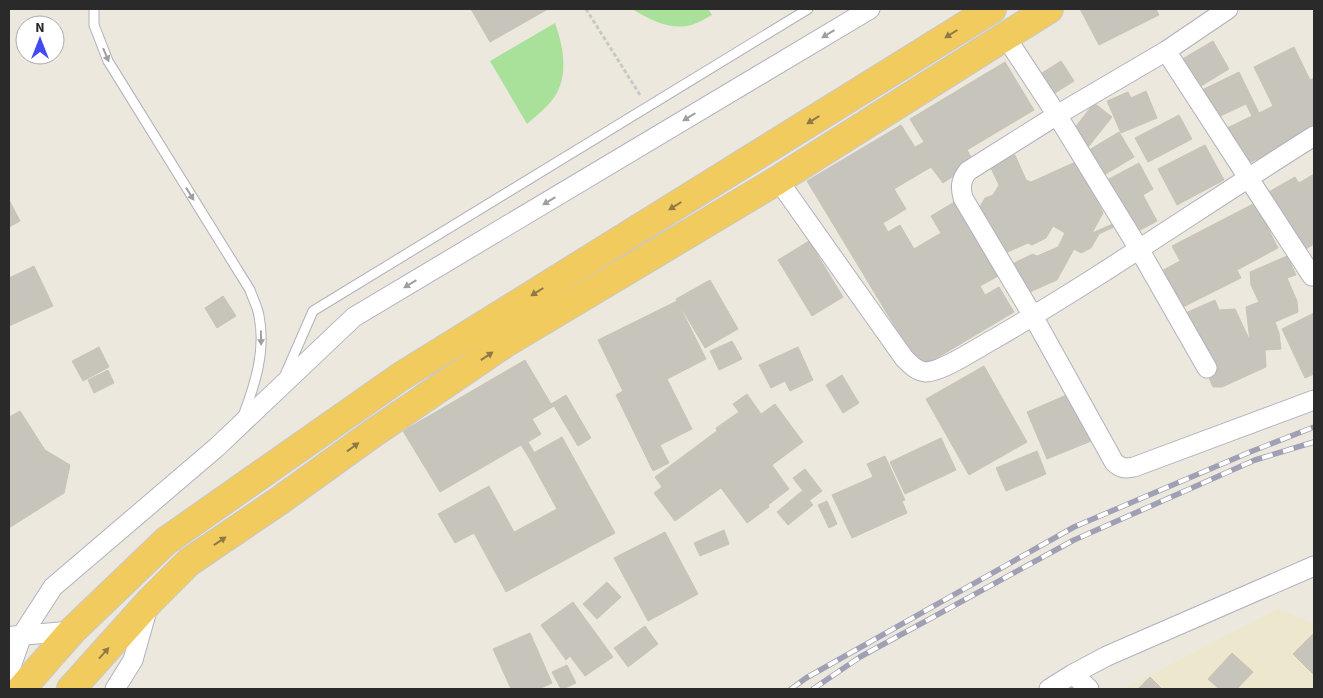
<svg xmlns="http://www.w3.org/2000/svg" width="1323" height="698" font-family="'Source Sans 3',sans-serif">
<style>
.education{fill:#ede7cd}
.green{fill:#a9e19b}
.building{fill:#c7c4bc;stroke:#c7c4b7}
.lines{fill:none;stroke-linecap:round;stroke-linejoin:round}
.service-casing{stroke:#b0b1be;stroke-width:11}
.minor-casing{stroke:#b0b1be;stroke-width:21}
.trunk-casing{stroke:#c8c8c8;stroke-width:30}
.path{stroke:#c8c8c8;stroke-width:3;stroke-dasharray:4 2.5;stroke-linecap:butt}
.service{stroke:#fff;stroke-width:9}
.minor{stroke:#fff;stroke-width:19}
.trunk{stroke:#f2cb5e;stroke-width:28}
.rail-casing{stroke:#a0a0b4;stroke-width:5.5}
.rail{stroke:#fff;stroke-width:4;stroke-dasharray:11;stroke-linecap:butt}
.oneway{fill:#9f9f9f}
.oneway2{fill:#8e7a44}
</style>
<rect width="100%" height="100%" fill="#ece8dd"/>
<path class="education" d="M 1278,609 L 1314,624 L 1314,689 L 1125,689 L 1129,686 Z"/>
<path class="green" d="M 632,9 L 708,9 L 712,15 C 706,18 700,22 694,24 C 673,32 650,20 632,9 Z
M 555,23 C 563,45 569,75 555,96 C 548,107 537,115 527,124 L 490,61 Z"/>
<path class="building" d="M 471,9 L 548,9 L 490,42 Z
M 1080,9 L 1156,9 L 1159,15 L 1099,45 Z
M 1213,41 L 1229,69 L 1196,89 L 1179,61 Z
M 1294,47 L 1310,80 L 1314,78 L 1314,131 L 1243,166 L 1225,129 L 1252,116 L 1246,104 L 1214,119 L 1200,91 L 1239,72 L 1259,113 L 1273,106 L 1254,67 Z
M 1061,61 L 1074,81 L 1055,93 L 1042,73 Z
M 1005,62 L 1034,110 L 967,150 L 974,162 L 943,183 L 931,167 L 894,189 L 906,209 L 883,223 L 888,232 L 900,225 L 914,249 L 941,233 L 931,216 L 956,201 L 1000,275 L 980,286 L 985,295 L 999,287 L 1014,312 L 920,368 L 807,181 L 901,125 L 915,147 L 924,142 L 910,119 Z
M 1146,91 L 1157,118 L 1121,133 L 1107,101 L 1128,92 L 1131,98 Z
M 1094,103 L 1112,117 L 1085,151 L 1067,138 Z
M 1179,115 L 1192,139 L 1148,162 L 1135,138 Z
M 1119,132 L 1134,157 L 1099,178 L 1084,153 Z
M 1205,145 L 1224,180 L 1177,205 L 1158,169 Z
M 1015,155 L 1026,180 L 1031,182 L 1080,160 L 1103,213 L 1092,233 L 1113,224 L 1114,227 L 1099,234 L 1091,248 L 1081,253 L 1074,249 L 1057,280 L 1023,295 L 1010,265 L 1033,254 L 1037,256 L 1058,247 L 1065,233 L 1053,226 L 1046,238 L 1032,245 L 1028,243 L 996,257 L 976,214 L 985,198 L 993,195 L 999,185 L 990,166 Z
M 1139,163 L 1153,189 L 1143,195 L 1157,221 L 1131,235 L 1103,182 Z
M 1314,174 L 1314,244 L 1299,253 L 1265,194 L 1295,177 L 1299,183 Z
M 9,200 L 20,221 L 9,227 Z
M 1255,203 L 1278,248 L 1237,270 L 1241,278 L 1177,310 L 1158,273 L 1180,261 L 1172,246 Z
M 809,241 L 843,297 L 812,316 L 778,260 Z
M 1287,256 L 1296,275 L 1287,278 L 1297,301 L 1298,312 L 1275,322 L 1279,333 L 1281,349 L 1265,350 L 1266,367 L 1222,387 L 1213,387 L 1181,315 L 1215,300 L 1219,310 L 1235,309 L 1250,341 L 1246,307 L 1259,302 L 1251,285 L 1250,272 Z
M 34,266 L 53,306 L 9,326 L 9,278 Z
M 710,280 L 738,329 L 705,348 L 676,299 Z
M 223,296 L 236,316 L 217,328 L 205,308 Z
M 677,301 L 706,359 L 667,379 L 692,429 L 660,445 L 669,463 L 653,471 L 616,395 L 623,391 L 598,340 Z
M 1314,313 L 1314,374 L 1305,378 L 1282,329 Z
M 732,341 L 742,359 L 719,370 L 710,351 Z
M 99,347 L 109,367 L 83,381 L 72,361 Z
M 798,347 L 813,380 L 790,391 L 785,381 L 771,388 L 759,365 Z
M 525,360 L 551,404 L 566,395 L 591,438 L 578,446 L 554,406 L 532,419 L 541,434 L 528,442 L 534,452 L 528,456 L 521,445 L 440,492 L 403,431 Z
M 984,366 L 1027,442 L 969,475 L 926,399 Z
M 108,370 L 114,383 L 94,393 L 88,380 Z
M 842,375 L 859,403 L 843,413 L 826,385 Z
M 1076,391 L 1096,439 L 1047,459 L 1027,412 Z
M 747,394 L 761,414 L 775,404 L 803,442 L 772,465 L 789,489 L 768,505 L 769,507 L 747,523 L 721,488 L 675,521 L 654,493 L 662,487 L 655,477 L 717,431 L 716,428 L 739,412 L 733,404 Z
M 20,411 L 45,450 L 70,465 L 64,493 L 9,528 L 9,417 Z
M 562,437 L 615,533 L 506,592 L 474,533 L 455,543 L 438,514 L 489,486 L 514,532 L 557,509 L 528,456 Z
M 941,438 L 956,470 L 905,494 L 890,462 Z
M 1037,451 L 1046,474 L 1006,491 L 996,468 Z
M 885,456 L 905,500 L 902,501 L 907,513 L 852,538 L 832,495 L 873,477 L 867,464 Z
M 805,469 L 822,491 L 810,500 L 793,478 Z
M 802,491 L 813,505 L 788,525 L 777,512 Z
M 827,501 L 837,524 L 829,528 L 818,505 Z
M 724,530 L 729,544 L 700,556 L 694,543 Z
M 665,532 L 698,594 L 648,621 L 614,558 Z
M 607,582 L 621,597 L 597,619 L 583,604 Z
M 573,602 L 613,657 L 585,676 L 570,656 L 566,660 L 541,625 Z
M 645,626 L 658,644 L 628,667 L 614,648 Z
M 530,633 L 552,683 L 539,689 L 511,689 L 493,649 Z
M 1314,633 L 1314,675 L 1293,654 Z
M 1232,653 L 1253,672 L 1237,689 L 1219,689 L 1208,679 Z
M 567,665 L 576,683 L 563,689 L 561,689 L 552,672 Z
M 1150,677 L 1162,689 L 1138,689 Z"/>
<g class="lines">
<g class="service-casing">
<path id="service" d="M 94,9 L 94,25 L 108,61 L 250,290 C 253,299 258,308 259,316 C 266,350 255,385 243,416
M 285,375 L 313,311 L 808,9"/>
</g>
<g class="minor-casing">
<path id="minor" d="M 1228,9 L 1166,51 L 1057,115 L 968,171 C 961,180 960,186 963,198 L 1033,316 L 1114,462 C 1120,468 1125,469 1134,467 L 1314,400
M 1005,36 L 1057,115 L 1139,249 L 1207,368
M 1166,51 L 1312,276
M 778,180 L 904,358 C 911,365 916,371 926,372 C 942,372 979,347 994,339 C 1103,276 1207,203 1314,136
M 13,636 L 72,631
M 9,672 L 22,635 L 53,587 L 217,447 L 354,317 L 870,9
M 1073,674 L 1089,689
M 115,689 L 133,660 L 148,607
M 1049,689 L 1073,674 L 1107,656 L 1314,566"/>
</g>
<g class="trunk-casing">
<path id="trunk" d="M 21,689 L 72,631 L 166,541 L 400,377 L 992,9
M 71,689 L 150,601 L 189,562 L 279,501 L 372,434 L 504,344 L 778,180 L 1049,9"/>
</g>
<path class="path" d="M 586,9 L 640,95"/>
<use href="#service" class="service"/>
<use href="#minor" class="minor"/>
<use href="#trunk" class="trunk"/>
<g class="rail-casing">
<path id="rail" d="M 791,689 L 806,678 L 1074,527 L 1250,452 L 1314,427
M 813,689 L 860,657 L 1074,540 L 1255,460 L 1314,442"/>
</g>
<use href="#rail" class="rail"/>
</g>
<defs><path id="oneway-solid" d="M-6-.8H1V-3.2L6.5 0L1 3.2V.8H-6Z" transform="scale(1.25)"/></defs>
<g class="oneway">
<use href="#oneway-solid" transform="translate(828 34) rotate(149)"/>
<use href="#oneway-solid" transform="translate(106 55) rotate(67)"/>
<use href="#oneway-solid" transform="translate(689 117) rotate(149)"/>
<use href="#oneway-solid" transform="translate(190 194) rotate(58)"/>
<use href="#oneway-solid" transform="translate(549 201) rotate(149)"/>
<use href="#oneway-solid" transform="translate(410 284) rotate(149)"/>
<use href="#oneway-solid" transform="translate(261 338) rotate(89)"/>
</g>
<g class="oneway2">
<use href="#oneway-solid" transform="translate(951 34) rotate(148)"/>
<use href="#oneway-solid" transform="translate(813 120) rotate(148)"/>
<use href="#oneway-solid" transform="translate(675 206) rotate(148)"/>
<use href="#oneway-solid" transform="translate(537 292) rotate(148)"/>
<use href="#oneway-solid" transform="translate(487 356) rotate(-34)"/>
<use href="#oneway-solid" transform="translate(353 447) rotate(-36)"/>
<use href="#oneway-solid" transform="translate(220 541) rotate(-34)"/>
<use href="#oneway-solid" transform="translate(104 653) rotate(-48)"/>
</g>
<rect width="1323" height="698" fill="none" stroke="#2a2a2a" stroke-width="20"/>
<g transform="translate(40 40)"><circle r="24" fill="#ffffff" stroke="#aaaaaa"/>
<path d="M0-4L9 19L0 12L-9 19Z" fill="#424af4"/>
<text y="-8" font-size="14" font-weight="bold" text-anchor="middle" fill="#2a2a2a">N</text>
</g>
</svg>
